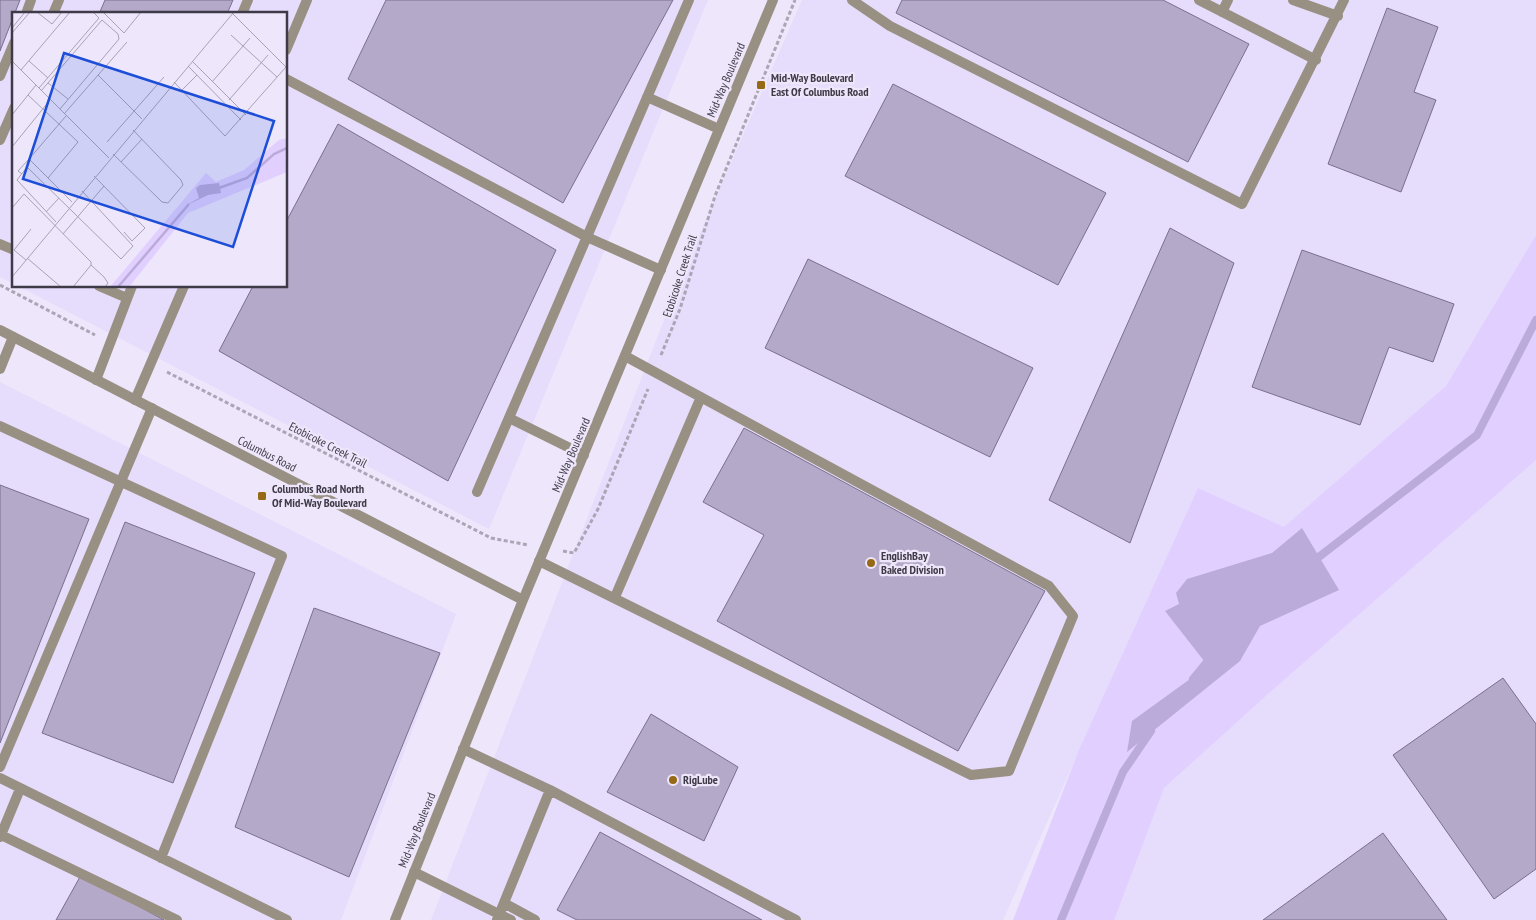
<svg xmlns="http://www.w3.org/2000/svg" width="1536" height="920" font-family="'PT Sans Narrow',sans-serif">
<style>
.built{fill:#e6dcfc}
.green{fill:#e0cfff}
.water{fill:#bbabdb}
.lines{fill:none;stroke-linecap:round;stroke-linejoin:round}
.stream{stroke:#bbabdb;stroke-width:8}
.building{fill:#b4a9c8;stroke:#7a708d}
.path{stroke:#aba5b6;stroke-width:3;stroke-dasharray:4 2.5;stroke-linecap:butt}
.service{stroke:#999084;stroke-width:10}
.minor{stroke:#999084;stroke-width:10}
.poi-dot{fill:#966917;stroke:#eee7fb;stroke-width:2}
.labels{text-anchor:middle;stroke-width:4.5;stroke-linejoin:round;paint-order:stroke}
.poi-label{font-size:12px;font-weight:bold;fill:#3f3a47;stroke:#eee7fb;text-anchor:start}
.street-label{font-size:12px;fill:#3f3a47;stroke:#eee7fb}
.inset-river{fill:none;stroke:#bbabdb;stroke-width:2.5}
.inset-road{fill:none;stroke:#a8a2b3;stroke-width:1}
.view{fill:#1d4ed8;fill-opacity:0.15;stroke:#1d4ed8;stroke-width:2.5}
.inset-edge{fill:none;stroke:#3f3a47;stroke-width:2.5}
</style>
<rect width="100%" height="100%" fill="#eee7fb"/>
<path class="built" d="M 0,0 L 708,0 L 489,529 L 18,286 L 286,286 L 286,14 L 14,14 L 14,284 L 0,277 Z
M 802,0 L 1536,0 L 1536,235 L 1446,386 L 1284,528 L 1198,488 L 1003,920 L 431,920 L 678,284 Z
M 0,382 L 456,614 L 341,920 L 0,920 Z
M 1536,460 L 1536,920 L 1110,920 L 1164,788 L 1276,687 Z"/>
<path class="green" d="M 1536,235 L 1536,460 L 1276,687 L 1164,788 L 1114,920 L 1013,920 L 1079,750 L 1198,488 L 1284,527 L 1446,386 Z"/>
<path class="water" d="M 1302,528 L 1339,590 L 1260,626 L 1240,661 L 1127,752 L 1132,721 L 1208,666 L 1165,611 L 1179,604 L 1176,593 L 1187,579 L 1272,553 Z"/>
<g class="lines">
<path class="stream" d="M 1311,563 L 1477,435 L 1536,320
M 1193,679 L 1211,657
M 1061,920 L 1123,772 L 1151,731"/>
</g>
<path class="building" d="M 0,0 L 20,0 L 0,51 Z
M 105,0 L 233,0 L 227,14 L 99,14 Z
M 386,0 L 673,0 L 563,203 L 348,79 Z
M 902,0 L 1163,0 L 1249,44 L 1188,162 L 896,13 Z
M 1387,8 L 1438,27 L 1414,92 L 1436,100 L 1401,192 L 1328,164 Z
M 893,84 L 1106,193 L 1058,285 L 845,176 Z
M 338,124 L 556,250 L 448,481 L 219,351 L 253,286 L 286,286 L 286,222 Z
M 1170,228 L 1234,263 L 1130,543 L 1049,500 Z
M 1302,250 L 1454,304 L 1433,362 L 1389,347 L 1360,425 L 1252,387 Z
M 808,259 L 1033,368 L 990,457 L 765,348 Z
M 744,428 L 1045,591 L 958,751 L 717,621 L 764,535 L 703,502 Z
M 0,485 L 89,519 L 0,743 Z
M 125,522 L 255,573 L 173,783 L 42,733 Z
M 314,608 L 440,653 L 349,877 L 235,827 Z
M 1503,678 L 1536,724 L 1536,869 L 1494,899 L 1393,755 Z
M 651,714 L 738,767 L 704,841 L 607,792 Z
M 600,832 L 762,920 L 577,920 L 557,910 Z
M 1383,833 L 1447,920 L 1263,920 Z
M 81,875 L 164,920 L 56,920 Z"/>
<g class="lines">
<path class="path" d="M 0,285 L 95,335
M 661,355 L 680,309 L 715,196 L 795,0
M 167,372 L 491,538 L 528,545
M 563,551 L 574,553 L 598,509 L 648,389"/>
<path class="service" d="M 852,0 L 890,26 L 1242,204 L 1344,0
M 1199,0 L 1316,60
M 1293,0 L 1338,16
M 1222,12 L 1228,0
M 26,14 L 31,0
M 53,14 L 59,0
M 242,14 L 248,0
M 286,50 L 307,0
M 0,76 L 14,43
M 286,79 L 587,237 L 661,270
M 647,97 L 719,129
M 0,140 L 14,108
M 0,244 L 14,250
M 99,286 L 127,298
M 0,369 L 13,337
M 96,380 L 132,286
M 135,400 L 184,286
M 509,418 L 584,455
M 0,426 L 282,556 L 161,858
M 477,492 L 689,0
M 539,561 L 971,775 L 1009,771 L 1073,616 L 1049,586 L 625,356
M 615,597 L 701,397
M 463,749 L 550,790 L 796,920
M 0,767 L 152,408
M 0,778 L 287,920
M 1,835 L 20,789
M 0,837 L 1,835 L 177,920
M 414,872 L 511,920
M 504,903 L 535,920
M 497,920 L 550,790"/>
<path class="minor" d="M 0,330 L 523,600
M 395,920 L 523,600 L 773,0"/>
</g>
<g class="poi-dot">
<rect x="756" y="80" width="10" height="10" rx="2.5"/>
<rect x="257" y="491" width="10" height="10" rx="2.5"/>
<circle cx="871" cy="563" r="5"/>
<circle cx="673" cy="780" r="5"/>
</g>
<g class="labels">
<g class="poi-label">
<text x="771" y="82">Mid-Way Boulevard<tspan x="771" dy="14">East Of Columbus Road</tspan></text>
<text x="272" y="493">Columbus Road North<tspan x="272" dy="14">Of Mid-Way Boulevard</tspan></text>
<text x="881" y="560">EnglishBay<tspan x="881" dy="14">Baked Division</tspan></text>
<text x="683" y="784">RigLube</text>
</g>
<g class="street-label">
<text transform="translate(726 80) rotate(-67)" y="4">Mid-Way Boulevard</text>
<text transform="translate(680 276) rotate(-72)" y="4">Etobicoke Creek Trail</text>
<text transform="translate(328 445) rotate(27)" y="4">Etobicoke Creek Trail</text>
<text transform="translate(267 454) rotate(27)" y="4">Columbus Road</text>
<text transform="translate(571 455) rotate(-67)" y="4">Mid-Way Boulevard</text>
<text transform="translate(417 830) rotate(-68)" y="4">Mid-Way Boulevard</text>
</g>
</g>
<g transform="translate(12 12)">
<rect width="275" height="275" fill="#eee7fb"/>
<path d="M 275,126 L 275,160 L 176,201 L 117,275 L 98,275 L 194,161 L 204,170 L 232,158 L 267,128 Z" fill="#e0cfff"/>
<path d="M 207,171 L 209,181 L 196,183 L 173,194 L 187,186 L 184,176 L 188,173 Z" fill="#bbabdb"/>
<path class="inset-river" d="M 207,176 L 235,166 L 262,142 L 275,136M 106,275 L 177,192"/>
<path class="inset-road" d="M 25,0 L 40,12 L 50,0M 91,0 L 112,21 L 129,0M 219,0 L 274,55M 0,16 L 13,0M 0,21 L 18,0M 219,23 L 265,65M 0,49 L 97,146M 17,49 L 36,66M 180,49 L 234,103M 176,54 L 229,108M 9,58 L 58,0M 86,63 L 130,107M 162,70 L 213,124 L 274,55M 200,70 L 238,26M 36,71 L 56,87M 27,76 L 87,6 L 81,0M 29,79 L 90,8 L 106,22 L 107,27 L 48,97M 169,79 L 185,63M 16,83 L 66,130 L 36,166M 217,88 L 256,43M 52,102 L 115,30M 0,103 L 24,73M 54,104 L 17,147 L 60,190M 95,130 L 152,65M 0,135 L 38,88M 101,142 L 150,190 L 156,191 L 171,173 L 169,168 L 121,118M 109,150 L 130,127M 10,162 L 6,159 L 17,147M 82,164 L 133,216 L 120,229 L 112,220M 0,196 L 12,182 L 79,250 L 79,253M 34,200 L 47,186M 44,210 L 5,168 L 15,155 L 109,247 L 121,234 L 70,179M 51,222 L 92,174M 15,246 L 49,275M 14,248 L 2,238 L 19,217M 0,265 L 222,0M 61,275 L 79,253 L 92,265 L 96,271 L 93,275"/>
<path class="view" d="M 52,41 L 262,109 L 221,235 L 11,167 Z"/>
<rect width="275" height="275" class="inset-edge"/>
</g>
</svg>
